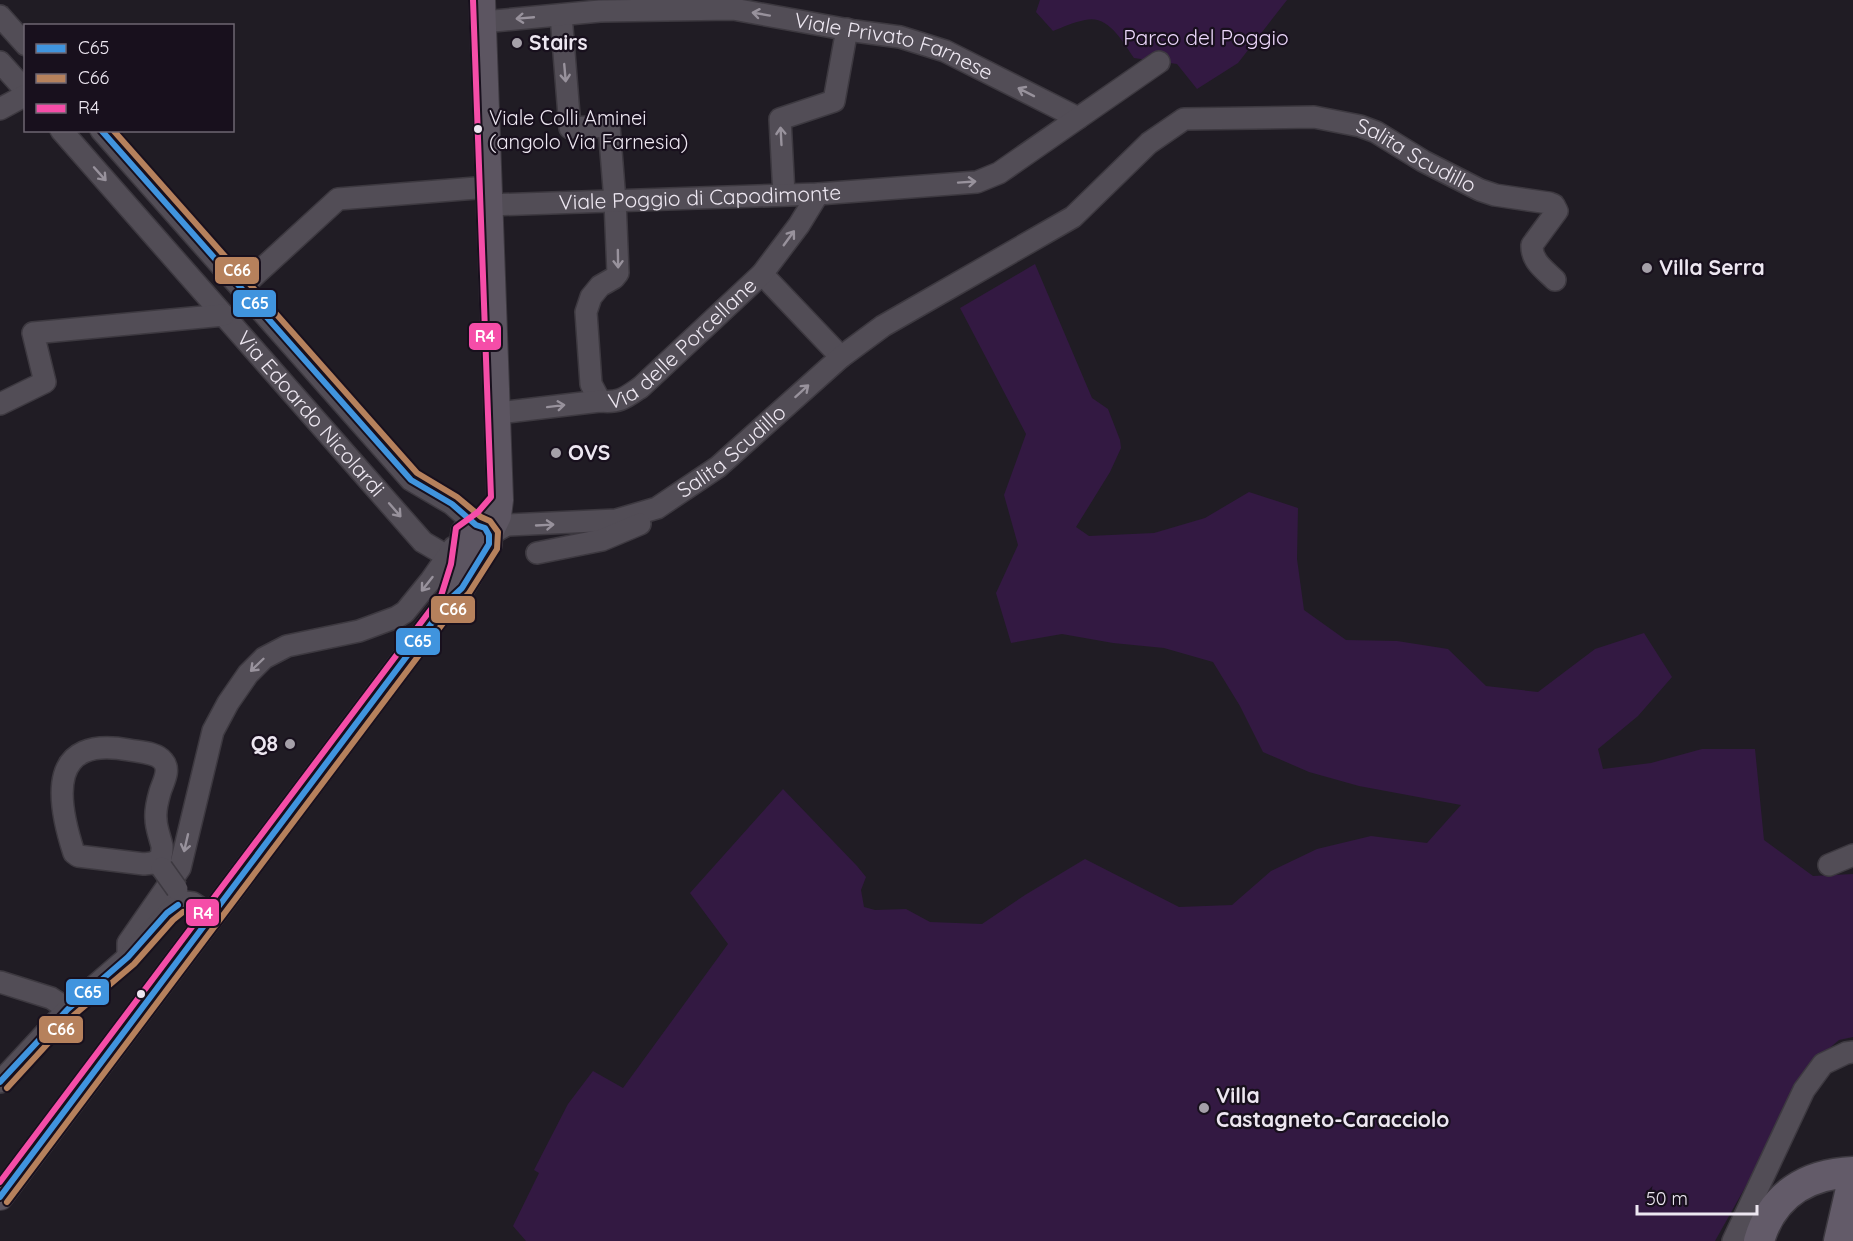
<svg xmlns="http://www.w3.org/2000/svg" width="1853" height="1241" font-family="Quicksand,sans-serif">
<style>
.green{fill:#331942}
.lines{fill:none;stroke-linecap:round;stroke-linejoin:round}
.minor-casing{stroke:#3d3940;stroke-width:24}
.major-casing{stroke:#3d3940;stroke-width:28}
.highway-casing{stroke:#3d3940;stroke-width:33}
.minor{stroke:#524d56;stroke-width:21}
.major{stroke:#5c5561;stroke-width:26}
.highway{stroke:#635b69;stroke-width:30}
.minor-bridge-casing{stroke:#3d3940;stroke-width:24;stroke-linecap:butt}
.minor-bridge{stroke:#524d56;stroke-width:21}
.bus-1-casing{stroke:#18101d;stroke-width:10}
.bus-2-casing{stroke:#18101d;stroke-width:10}
.bus-3-casing{stroke:#18101d;stroke-width:10}
.bus-1{stroke:#4094de;stroke-width:6}
.bus-2{stroke:#b6815c;stroke-width:6}
.bus-3{stroke:#f54da8;stroke-width:6}
.oneway{stroke:#98929c}
.poi-dot{fill:#a5a0a9;stroke:#18101d;stroke-width:2}
.bus-dot{fill:#ede7f1;stroke:#18101d;stroke-width:2}
.labels{text-anchor:middle;stroke-width:4.5;stroke-linejoin:round;paint-order:stroke}
.bus-label{font-size:20px;fill:#ede7f1;stroke:#18101d;text-anchor:start}
.park-label{font-size:21px;fill:#ecd7fb;stroke:#18101d}
.poi-label{font-size:21px;font-weight:bold;fill:#ede7f1;stroke:#18101d;text-anchor:start}
.street-label{font-size:21px;fill:#ede7f1;stroke:#18101d}
.line-badge{stroke:#18101d;stroke-width:2}
.badge-label{font-size:16px;text-anchor:middle;font-weight:bold;fill:#fff}
</style>
<rect width="100%" height="100%" fill="#201c24"/>
<path class="green" d="M 1040,0 L 1287,0 L 1238,63 L 1197,89 L 1177,64 L 1134,58 C 1123,42 1108,14 1085,20 C 1074,22 1063,27 1053,31 L 1036,12 Z
M 1035,264 L 1092,398 L 1108,409 L 1120,440 L 1121,448 L 1110,472 L 1076,527 L 1089,536 L 1154,533 L 1205,518 L 1249,492 L 1298,508 L 1297,559 L 1304,610 L 1346,640 L 1397,641 L 1448,649 L 1486,686 L 1538,692 L 1595,649 L 1644,633 L 1672,677 L 1638,716 L 1598,749 L 1603,769 L 1651,763 L 1702,749 L 1755,749 L 1764,840 L 1813,876 L 1853,874 L 1853,1037 L 1839,1040 L 1812,1063 L 1790,1095 L 1752,1175 L 1715,1241 L 526,1241 L 513,1226 L 539,1173 L 534,1170 L 568,1104 L 593,1071 L 623,1088 L 728,944 L 690,893 L 783,789 L 857,866 L 866,877 L 861,890 L 864,907 L 875,910 L 906,909 L 930,922 L 982,924 L 1025,895 L 1085,859 L 1179,907 L 1232,905 L 1271,871 L 1317,849 L 1371,836 L 1427,843 L 1461,805 L 1359,786 L 1309,772 L 1263,752 L 1240,706 L 1213,662 L 1164,648 L 1113,643 L 1062,634 L 1011,643 L 996,593 L 1018,545 L 1004,495 L 1026,434 L 960,308 Z"/>
<g class="lines">
<g class="minor-casing">
<g id="minor">
<path d="M 561,15 L 570,128 L 609,126 L 615,201 L 618,273 L 614,278 L 600,286 L 591,297 L 586,312 L 591,384 L 600,401"/>
<path d="M 0,16 L 26,45"/>
<path id="s1" d="M 483,22 L 600,11 L 733,9 L 855,31 L 900,37 L 945,51 L 1078,118"/>
<path d="M 0,62 L 26,91"/>
<path d="M 0,109 L 26,95"/>
<path id="s2" d="M 61,130 L 423,542 L 447,556 L 460,566"/>
<path d="M 101,130 L 411,480 L 452,504 L 476,525"/>
<path d="M 784,195 L 780,119 L 834,101 L 847,29"/>
<path id="s3" d="M 490,205 L 818,194 L 977,182 L 999,173 L 1159,62"/>
<path d="M 762,274 L 841,357"/>
<path d="M 241,288 L 338,199 L 489,187"/>
<path d="M 0,404 L 45,382 L 33,333 L 224,315"/>
<path id="s4" d="M 498,413 L 600,401 C 620,403 625,398 641,387 L 762,274 L 799,225 L 818,194"/>
<path id="s5" d="M 489,535 L 507,525 L 616,520 L 657,508 L 718,467 L 841,357 L 883,326 L 1073,217 L 1149,143 L 1184,119 L 1314,117 L 1360,126 L 1376,132 L 1423,161 L 1480,190 L 1495,195 L 1549,203 L 1554,205 L 1557,211 L 1532,245 C 1531,261 1545,270 1555,280"/>
<path d="M 537,553 L 602,540 L 640,524"/>
<path d="M 159,860 L 152,863 L 144,864 L 78,856 L 74,853 C 56,798 48,735 129,750 C 139,752 156,752 163,761 C 171,770 163,782 160,792 C 158,799 155,811 156,819 C 156,828 160,837 162,846 C 163,855 158,858 162,868"/>
<path d="M 1829,865 L 1853,855"/>
<path d="M 128,957 L 128,943 L 180,868 L 213,731 L 228,703 L 248,674 L 264,658 L 287,646 L 359,631 L 397,617 L 405,612 L 431,580 L 454,547"/>
<path d="M 0,982 L 51,998 L 68,1009"/>
<path d="M 0,1082 L 68,1009 L 128,957 L 174,907 L 185,902 L 193,903 L 213,916"/>
<path d="M 1733,1241 L 1804,1090 L 1823,1064 L 1846,1053 L 1853,1052"/>
</g>
</g>
<g class="major-casing">
<path id="major" d="M 482,0 L 500,500 L 498,516 L 489,535
M 453,585 L 460,566 L 464,532 L 487,517
M 0,1197 L 449,600 L 462,588 L 489,544 C 490,534 486,527 476,525"/>
</g>
<g class="highway-casing">
<path id="highway" d="M 1759,1241 C 1772,1195 1806,1174 1853,1172
M 1839,1241 L 1853,1180"/>
</g>
<use href="#minor" class="minor"/>
<use href="#major" class="major"/>
<use href="#highway" class="highway"/>
<g class="minor-bridge-casing">
<path id="minor-bridge" d="M 162,868 L 177,889"/>
</g>
<use href="#minor-bridge" class="minor-bridge"/>
<g class="bus-1-casing">
<path id="bus-1" d="M 0,1082 L 68,1009 L 128,957 L 167,913 L 178,905
M 0,1197 L 449,600 L 462,588 L 489,544 L 489,535 L 485,528 L 476,525 L 452,504 L 411,480 L 101,130"/>
</g>
<g class="bus-2-casing">
<path id="bus-2" d="M 7,1088 L 74,1015 L 134,964 L 173,920 L 183,912
M 7,1202 L 456,606 L 469,593 L 497,549 L 498,532 L 490,521 L 481,517 L 457,497 L 417,473 L 113,130"/>
</g>
<g class="bus-3-casing">
<path id="bus-3" d="M 0,1182 L 441,596 L 451,564 L 456,528 L 478,512 L 491,497 L 473,0"/>
</g>
<use href="#bus-1" class="bus-1"/>
<use href="#bus-2" class="bus-2"/>
<use href="#bus-3" class="bus-3"/>
</g>
<defs><path id="oneway-shaft" d="M-6 0H5M1.5-3L5.5 0L1.5 3" fill="none" stroke-width="1.6" stroke-linecap="round" stroke-linejoin="round" transform="scale(1.5)"/></defs>
<g class="oneway">
<use href="#oneway-shaft" transform="translate(761 14) rotate(-170)"/>
<use href="#oneway-shaft" transform="translate(525 18) rotate(175)"/>
<use href="#oneway-shaft" transform="translate(565 73) rotate(85)"/>
<use href="#oneway-shaft" transform="translate(1026 92) rotate(-153)"/>
<use href="#oneway-shaft" transform="translate(781 136) rotate(-93)"/>
<use href="#oneway-shaft" transform="translate(100 174) rotate(48)"/>
<use href="#oneway-shaft" transform="translate(967 182) rotate(-4)"/>
<use href="#oneway-shaft" transform="translate(789 238) rotate(-54)"/>
<use href="#oneway-shaft" transform="translate(618 259) rotate(89)"/>
<use href="#oneway-shaft" transform="translate(802 391) rotate(-42)"/>
<use href="#oneway-shaft" transform="translate(556 406) rotate(-7)"/>
<use href="#oneway-shaft" transform="translate(395 510) rotate(49)"/>
<use href="#oneway-shaft" transform="translate(545 525) rotate(-3)"/>
<use href="#oneway-shaft" transform="translate(427 584) rotate(128)"/>
<use href="#oneway-shaft" transform="translate(257 665) rotate(136)"/>
<use href="#oneway-shaft" transform="translate(186 843) rotate(103)"/>
</g>
<g class="poi-dot">
<circle cx="517" cy="43" r="6"/>
<circle cx="1647" cy="268" r="6"/>
<circle cx="556" cy="453" r="6"/>
<circle cx="290" cy="744" r="6"/>
<circle cx="1204" cy="1108" r="6"/>
</g>
<g class="bus-dot">
<circle cx="478" cy="129" r="5"/>
<circle cx="141" cy="994" r="5"/>
</g>
<g class="labels">
<g class="bus-label">
<text x="489" y="125">Viale Colli Aminei<tspan x="489" dy="24">(angolo Via Farnesia)</tspan></text>
</g>
<g class="park-label">
<text x="1206" y="45">Parco del Poggio</text>
</g>
<g class="poi-label">
<text x="529" y="50">Stairs</text>
<text x="1659" y="275">Villa Serra</text>
<text x="568" y="460">OVS</text>
<text x="278" y="751" text-anchor="end">Q8</text>
<text x="1216" y="1103">Villa<tspan x="1216" dy="24">Castagneto-Caracciolo</tspan></text>
</g>
<g class="street-label">
<text dy="7" stroke="none"><textPath href="#s1" startOffset="416">Viale Privato Farnese</textPath></text>
<text dy="7" stroke="none"><textPath href="#s5" startOffset="1071">Salita Scudillo</textPath></text>
<text dy="7" stroke="none"><textPath href="#s3" startOffset="210">Viale Poggio di Capodimonte</textPath></text>
<text dy="7" stroke="none"><textPath href="#s4" startOffset="206">Via delle Porcellane</textPath></text>
<text dy="7" stroke="none"><textPath href="#s2" startOffset="378">Via Edoardo Nicolardi</textPath></text>
<text dy="7" stroke="none"><textPath href="#s5" startOffset="266">Salita Scudillo</textPath></text>
</g>
</g>
<g class="line-badge">
<rect x="214" y="256" width="46" height="29" rx="6" fill="#b6815c"/>
<rect x="232" y="289" width="45" height="29" rx="6" fill="#4094de"/>
<rect x="468" y="322" width="34" height="29" rx="6" fill="#f54da8"/>
<rect x="430" y="595" width="46" height="29" rx="6" fill="#b6815c"/>
<rect x="395" y="627" width="46" height="29" rx="6" fill="#4094de"/>
<rect x="185" y="898" width="35" height="29" rx="6" fill="#f54da8"/>
<rect x="65" y="978" width="45" height="28" rx="6" fill="#4094de"/>
<rect x="38" y="1015" width="46" height="29" rx="6" fill="#b6815c"/>
</g>
<g class="badge-label">
<text x="237" y="276">C66</text>
<text x="255" y="309">C65</text>
<text x="485" y="342">R4</text>
<text x="453" y="615">C66</text>
<text x="418" y="647">C65</text>
<text x="203" y="919">R4</text>
<text x="88" y="998">C65</text>
<text x="61" y="1035">C66</text>
</g>
<rect x="24" y="24" width="210" height="108" fill="#18101d" stroke="#6d6672" stroke-width="1.5"/>
<rect x="36" y="44" width="30" height="9" fill="#4094de" stroke="#6d6672" stroke-width="1.5"/>
<text x="78" y="54" font-size="18" fill="#ede7f1">C65</text>
<rect x="36" y="74" width="30" height="9" fill="#b6815c" stroke="#6d6672" stroke-width="1.5"/>
<text x="78" y="84" font-size="18" fill="#ede7f1">C66</text>
<rect x="36" y="104" width="30" height="9" fill="#f54da8" stroke="#6d6672" stroke-width="1.5"/>
<text x="78" y="114" font-size="18" fill="#ede7f1">R4</text>
<path d="M1637 1205v9h120v-9" fill="none" stroke="#ede7f1" stroke-width="3"/>
<text x="1646" y="1205" font-size="18" fill="#ede7f1" stroke="#18101d" stroke-width="4.5" paint-order="stroke">50 m</text>
</svg>
